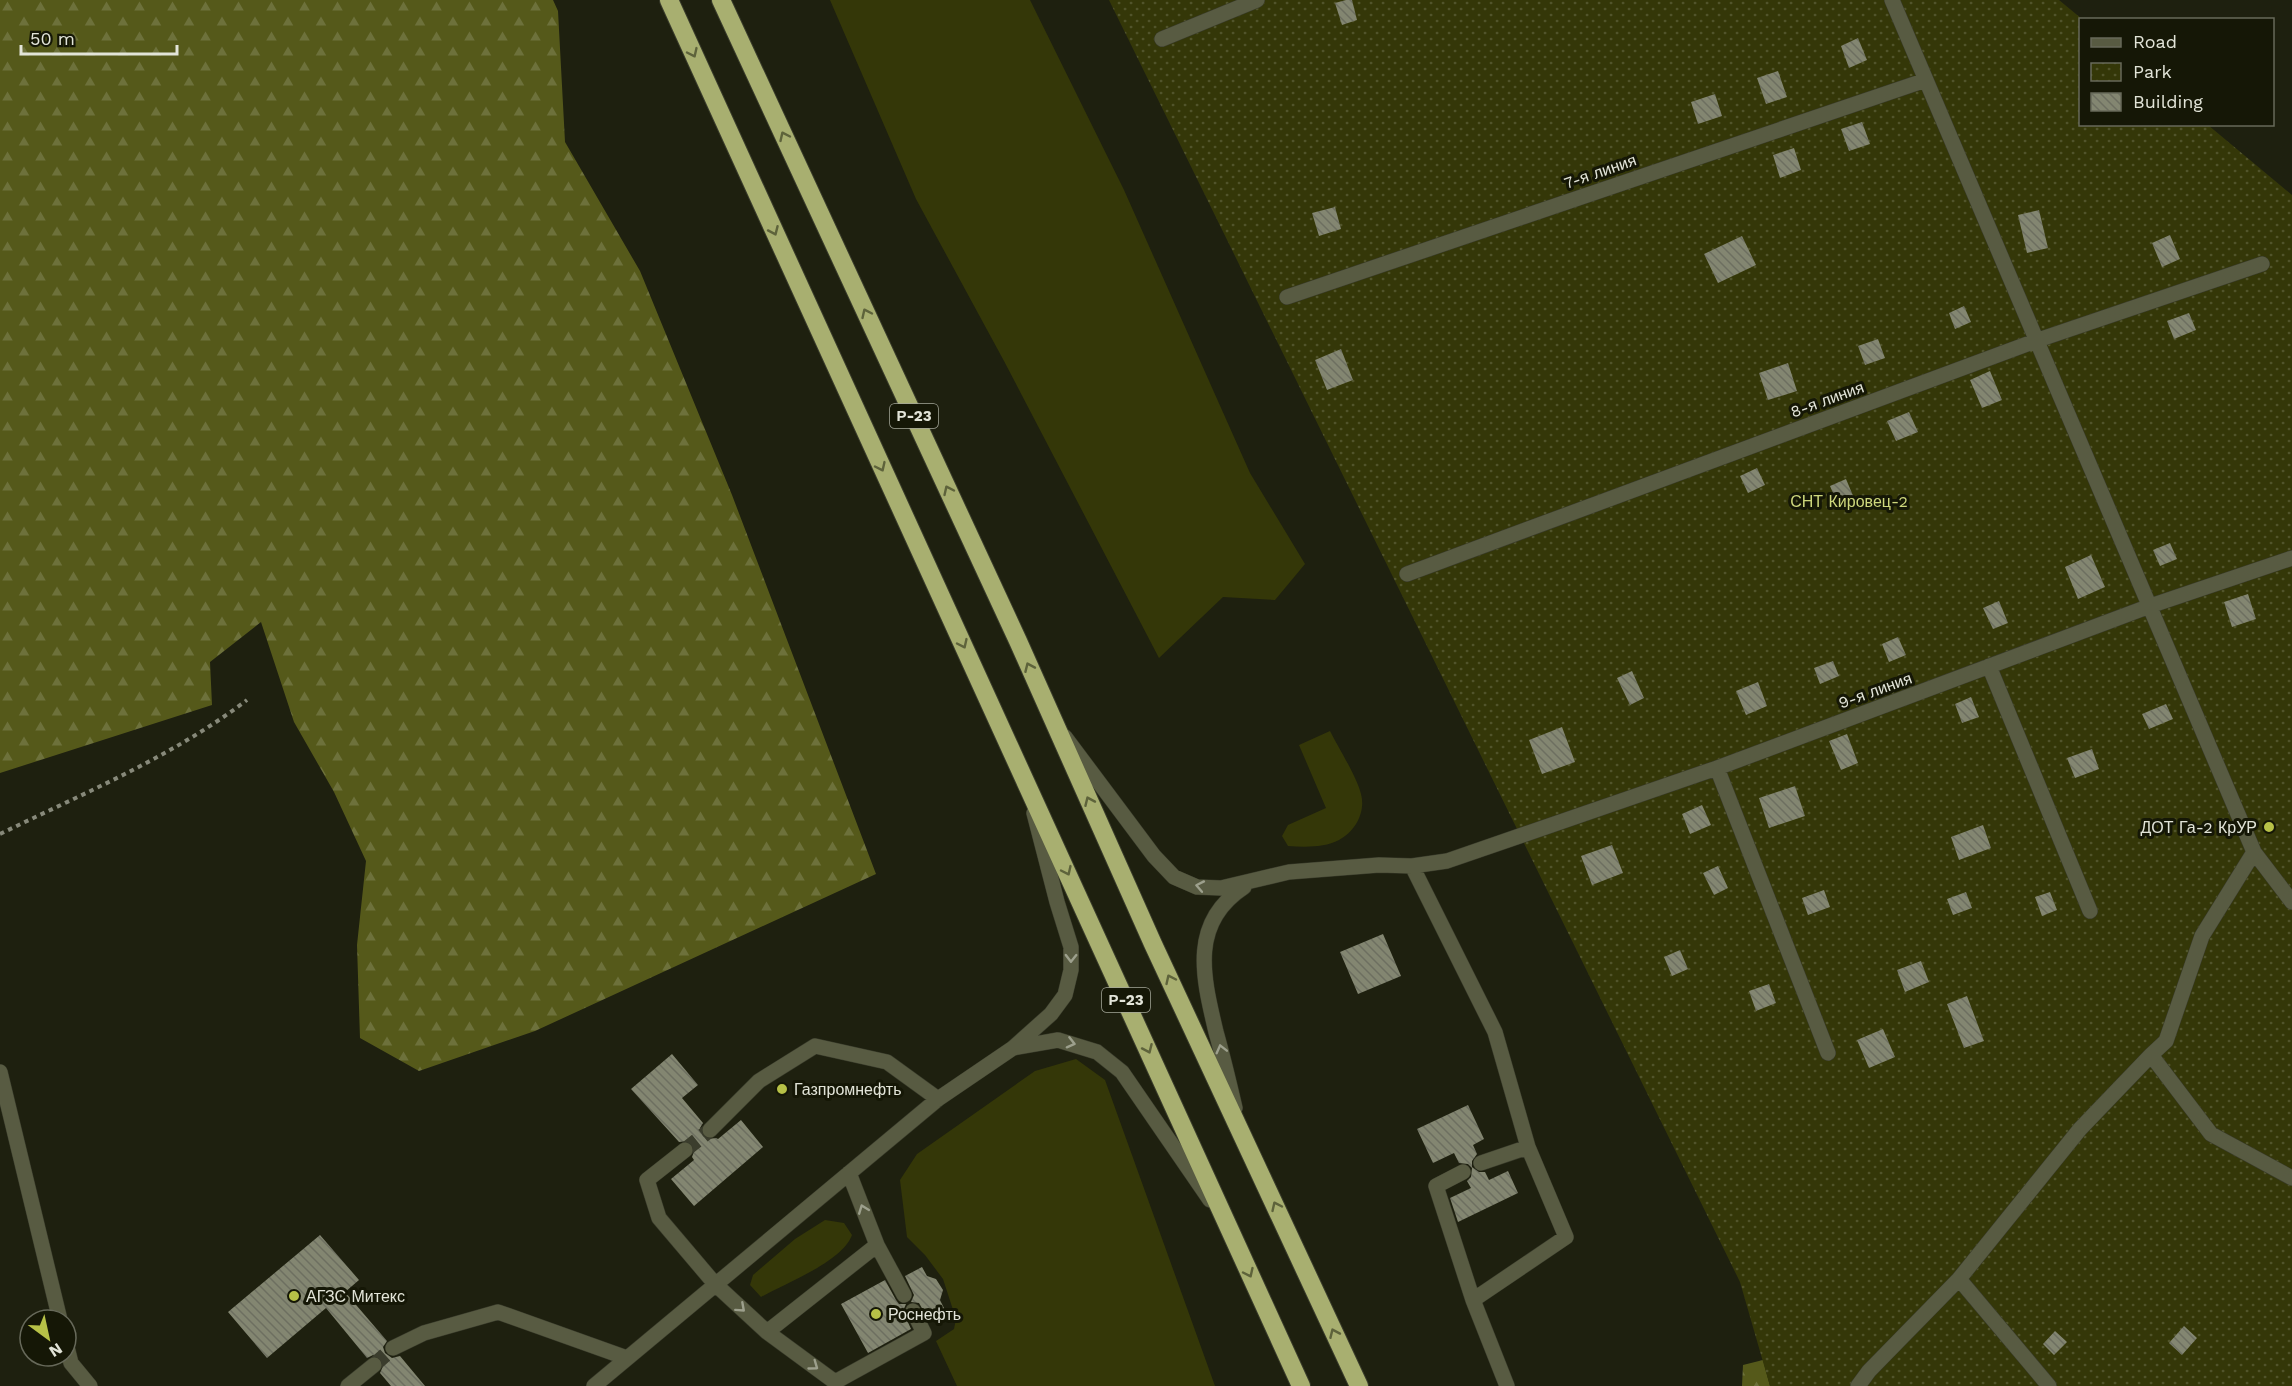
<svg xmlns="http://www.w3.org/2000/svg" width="2292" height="1386" font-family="'Work Sans',sans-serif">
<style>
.grass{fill:#343708}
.forest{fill:url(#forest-firs)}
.park{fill:url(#park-dots)}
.building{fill:url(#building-back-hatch)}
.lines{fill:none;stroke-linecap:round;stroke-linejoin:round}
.minor-tunnel{stroke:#3b3d2d;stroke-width:15;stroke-dasharray:15 8;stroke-linecap:butt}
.minor-casing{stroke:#393b2b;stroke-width:16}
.highway-casing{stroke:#393b2b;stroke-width:20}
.path{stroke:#87897a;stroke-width:4;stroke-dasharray:4.5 4.5;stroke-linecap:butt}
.minor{stroke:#585b42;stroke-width:15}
.highway{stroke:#a8af70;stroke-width:18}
.oneway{stroke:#5e633b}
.oneway2{stroke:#9da08d}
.poi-dot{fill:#b7c147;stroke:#151706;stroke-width:2}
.labels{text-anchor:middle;stroke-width:6;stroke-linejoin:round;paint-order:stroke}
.shield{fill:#151706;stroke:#a4a699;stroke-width:1.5}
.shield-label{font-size:15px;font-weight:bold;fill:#e2e4d8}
.street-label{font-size:16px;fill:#e2e4d8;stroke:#151706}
.park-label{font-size:16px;fill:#ced77c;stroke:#151706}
.poi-label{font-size:16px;fill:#e2e4d8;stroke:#151706;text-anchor:start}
</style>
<defs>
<pattern id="forest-firs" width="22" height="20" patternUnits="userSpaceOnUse" patternTransform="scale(1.5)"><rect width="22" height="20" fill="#55591a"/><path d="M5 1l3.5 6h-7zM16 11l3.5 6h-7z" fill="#6d713b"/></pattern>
<pattern id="park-dots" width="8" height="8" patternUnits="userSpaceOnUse" patternTransform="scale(1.5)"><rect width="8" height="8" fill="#343708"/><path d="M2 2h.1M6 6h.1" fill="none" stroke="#51542b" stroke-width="1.8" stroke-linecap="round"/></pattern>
<pattern id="building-back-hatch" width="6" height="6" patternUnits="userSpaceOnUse" patternTransform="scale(1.5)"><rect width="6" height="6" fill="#838671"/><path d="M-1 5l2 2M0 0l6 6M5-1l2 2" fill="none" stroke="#6d6f60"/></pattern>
</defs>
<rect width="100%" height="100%" fill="#1e200f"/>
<path class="grass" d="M 830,0 L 1030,0 L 1124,190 L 1250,473 L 1305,564 L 1275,600 L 1223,597 L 1159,658 L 1004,361 L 916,199 Z
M 1330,731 C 1338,747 1357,777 1361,794 C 1366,812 1355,832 1339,840 C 1324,848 1304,847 1288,846 L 1282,836 L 1288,825 L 1326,808 L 1299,745 Z
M 1076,1059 L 1105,1080 L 1215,1386 L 957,1386 L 936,1341 L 954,1329 L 956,1319 L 943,1279 L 925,1255 L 907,1237 L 900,1180 L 917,1154 L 1035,1071 Z
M 825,1220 L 844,1223 L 852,1235 C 842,1262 786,1283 761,1297 L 750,1285 L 753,1275 L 795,1239 Z"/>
<path class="forest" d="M 0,0 L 553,0 L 558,11 L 565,142 L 640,271 L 732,495 L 876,874 L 535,1031 L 419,1071 L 360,1038 L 357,945 L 366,861 L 334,792 L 294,722 L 261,622 L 210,662 L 212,705 L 0,773 Z
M 1763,1360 L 1770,1386 L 1742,1386 L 1743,1365 Z"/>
<path class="park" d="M 1109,0 L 2059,0 L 2082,19 L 2080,124 L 2208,125 L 2292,195 L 2292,1386 L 1770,1386 L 1740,1282 Z"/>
<path class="building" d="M 1346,0 L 1352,0 L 1357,20 L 1342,25 L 1335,3 Z
M 1858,38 L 1867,60 L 1849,68 L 1841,46 Z
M 1778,71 L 1787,97 L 1766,104 L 1757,78 Z
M 1715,94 L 1722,116 L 1698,124 L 1691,102 Z
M 1862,122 L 1870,144 L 1849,151 L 1841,129 Z
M 1794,148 L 1801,170 L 1780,178 L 1773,155 Z
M 1335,207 L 1341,229 L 1319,236 L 1312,213 Z
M 2039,210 L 2048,248 L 2027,253 L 2018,215 Z
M 2170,235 L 2180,259 L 2162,267 L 2152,243 Z
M 1742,236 L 1756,265 L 1718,283 L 1704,254 Z
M 1964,306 L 1971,322 L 1955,329 L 1949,313 Z
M 2189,313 L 2196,330 L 2174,339 L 2167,321 Z
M 1878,339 L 1885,358 L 1865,365 L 1858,346 Z
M 1341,349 L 1353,380 L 1327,390 L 1315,360 Z
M 1788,363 L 1797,391 L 1768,400 L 1759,373 Z
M 1990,371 L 2002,400 L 1982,408 L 1970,380 Z
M 1909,412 L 1918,432 L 1896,441 L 1887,421 Z
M 1757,468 L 1765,485 L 1748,493 L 1740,476 Z
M 1846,479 L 1854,498 L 1838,505 L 1830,486 Z
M 2170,543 L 2177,559 L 2160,566 L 2153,550 Z
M 2091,555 L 2105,587 L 2078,599 L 2065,567 Z
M 2248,594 L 2256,619 L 2232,627 L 2224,602 Z
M 1999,601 L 2008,623 L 1993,629 L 1983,608 Z
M 1898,637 L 1906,655 L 1889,662 L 1882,644 Z
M 1833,661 L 1839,676 L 1820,684 L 1814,668 Z
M 1632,671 L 1644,698 L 1630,705 L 1617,678 Z
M 1758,682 L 1767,706 L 1746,715 L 1736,691 Z
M 1971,697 L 1979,717 L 1962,723 L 1955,704 Z
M 2166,704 L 2173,719 L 2149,729 L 2142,714 Z
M 1562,727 L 1575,762 L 1542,774 L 1529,740 Z
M 1847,734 L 1858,763 L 1841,770 L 1829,741 Z
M 2092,749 L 2099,769 L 2075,778 L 2067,758 Z
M 1795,786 L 1805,816 L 1769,828 L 1759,798 Z
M 1702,805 L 1711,825 L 1690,834 L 1682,814 Z
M 1983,825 L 1991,848 L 1959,860 L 1951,837 Z
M 1612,845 L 1623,873 L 1592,885 L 1581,856 Z
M 1718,866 L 1728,888 L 1714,895 L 1703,873 Z
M 1824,890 L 1830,907 L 1808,915 L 1802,898 Z
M 1966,892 L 1972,908 L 1953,915 L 1947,899 Z
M 2050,892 L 2057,910 L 2042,916 L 2035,897 Z
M 1383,934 L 1401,976 L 1358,994 L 1340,952 Z
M 1680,950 L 1688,969 L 1672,976 L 1664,957 Z
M 1921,961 L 1929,982 L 1905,992 L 1897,970 Z
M 1769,984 L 1776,1003 L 1756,1011 L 1749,991 Z
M 1967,996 L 1984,1041 L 1964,1048 L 1947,1004 Z
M 1883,1029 L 1895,1057 L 1869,1068 L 1857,1040 Z
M 672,1054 L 698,1085 L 682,1098 L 703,1123 L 700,1128 L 703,1136 L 708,1139 L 716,1138 L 718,1139 L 741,1120 L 763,1147 L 694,1206 L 671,1179 L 694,1160 L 692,1157 L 695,1149 L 693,1144 L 688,1141 L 679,1142 L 631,1089 Z
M 1468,1105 L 1484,1139 L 1473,1145 L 1477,1154 L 1472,1161 L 1472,1167 L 1479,1172 L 1485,1172 L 1489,1180 L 1508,1171 L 1518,1193 L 1458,1222 L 1450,1198 L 1471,1188 L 1467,1181 L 1471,1177 L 1472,1168 L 1468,1164 L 1459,1163 L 1454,1153 L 1433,1163 L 1417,1129 Z
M 320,1235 L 359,1280 L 345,1292 L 387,1341 L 383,1347 L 385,1353 L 392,1358 L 400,1356 L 425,1386 L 391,1386 L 380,1373 L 384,1364 L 381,1358 L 373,1355 L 367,1358 L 326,1308 L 267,1358 L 228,1312 Z
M 922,1267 L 927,1276 L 936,1279 L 943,1290 L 940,1300 L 945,1310 L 928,1319 L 919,1303 L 911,1302 L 914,1295 L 905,1276 Z
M 885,1280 L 896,1300 L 899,1304 L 906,1304 L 903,1311 L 911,1329 L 868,1353 L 841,1304 Z
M 2184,1326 L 2197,1338 L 2182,1355 L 2169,1343 Z
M 2055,1331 L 2067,1342 L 2054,1355 L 2043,1344 Z"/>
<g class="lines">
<path class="minor-tunnel" d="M 685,1150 L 710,1130
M 374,1365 L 393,1348"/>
<g class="minor-casing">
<path id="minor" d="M 1892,0 L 2254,852 L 2292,902
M 1162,39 L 1257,0
M 1287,297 L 1926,80
M 1407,574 L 2038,340 L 2262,264
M 1989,666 L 2090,911
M 1065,737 L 1154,856 L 1174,877 L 1197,887 L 1221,888 L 1289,872 L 1379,865 L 1412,866 L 1447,861 L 1717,768 L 2150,606 L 2292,558
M 1717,768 L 1828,1053
M 1412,866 L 1495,1032 L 1528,1147 L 1566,1237 L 1473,1300
M 1013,1048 L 1058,1040 L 1097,1052 L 1122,1072 L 1210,1200
M 2151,1055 L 2166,1041 L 2202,936 L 2254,852
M 0,1072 L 60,1320
M 1235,1108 C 1229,1082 1223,1057 1216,1032 C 1203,977 1189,923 1244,887
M 710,1130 L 759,1081 L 815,1046 L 887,1062 L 938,1099
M 685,1150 L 647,1180 L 659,1218 L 715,1284 L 767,1332 L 835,1382 L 924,1333 L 913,1311
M 1481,1163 L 1528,1147
M 1463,1172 L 1436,1186 L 1473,1300 L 1507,1386
M 849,1173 L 877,1245 L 904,1295
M 767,1332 L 877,1245
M 66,1343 L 71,1363 L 90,1386
M 393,1348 L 424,1333 L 498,1312 L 627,1358
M 348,1386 L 374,1365
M 594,1386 L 938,1099 L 1013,1048 L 1051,1014 L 1065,995 L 1071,970 L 1071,947 L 1057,902 L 1034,813
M 1858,1386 L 1869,1371 L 1959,1279
M 2049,1386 L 1959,1279 L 2080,1129 L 2151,1055 L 2211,1134 L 2292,1178"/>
</g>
<g class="highway-casing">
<path id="highway" d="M 669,0 L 1301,1386
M 721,0 L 1018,641 L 1153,944 L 1359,1386"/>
</g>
<path class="path" d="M 0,834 C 84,793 172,757 247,700"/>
<use href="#minor" class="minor"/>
<use href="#highway" class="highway"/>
</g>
<defs><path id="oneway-chevron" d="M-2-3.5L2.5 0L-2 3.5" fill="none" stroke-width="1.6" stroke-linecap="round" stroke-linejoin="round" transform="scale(1.5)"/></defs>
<g class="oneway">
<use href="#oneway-chevron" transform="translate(693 53) rotate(65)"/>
<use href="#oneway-chevron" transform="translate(784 136) rotate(-115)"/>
<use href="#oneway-chevron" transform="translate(774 231) rotate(66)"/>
<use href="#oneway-chevron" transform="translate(866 313) rotate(-115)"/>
<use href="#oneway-chevron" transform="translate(881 467) rotate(65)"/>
<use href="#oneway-chevron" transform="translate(948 490) rotate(-115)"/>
<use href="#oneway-chevron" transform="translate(963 644) rotate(65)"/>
<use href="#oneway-chevron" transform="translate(1029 667) rotate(-114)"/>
<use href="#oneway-chevron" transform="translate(1089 801) rotate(-114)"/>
<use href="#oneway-chevron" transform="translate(1067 871) rotate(65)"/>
<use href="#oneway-chevron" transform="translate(1170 979) rotate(-115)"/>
<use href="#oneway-chevron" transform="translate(1148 1049) rotate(66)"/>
<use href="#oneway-chevron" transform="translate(1276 1206) rotate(-115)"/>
<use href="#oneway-chevron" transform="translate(1249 1273) rotate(65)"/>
<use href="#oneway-chevron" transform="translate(1334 1333) rotate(-114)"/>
</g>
<g class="oneway2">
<use href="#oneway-chevron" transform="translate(1200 886) rotate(-169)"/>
<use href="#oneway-chevron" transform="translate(1071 958) rotate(91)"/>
<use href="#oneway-chevron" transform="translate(1071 1043) rotate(14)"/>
<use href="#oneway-chevron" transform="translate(1221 1049) rotate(-104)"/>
<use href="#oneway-chevron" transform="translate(863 1209) rotate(-111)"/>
<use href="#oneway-chevron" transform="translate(741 1308) rotate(42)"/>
<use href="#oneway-chevron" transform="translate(814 1366) rotate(36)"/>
</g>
<g class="poi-dot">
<circle cx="2269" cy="827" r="6"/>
<circle cx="782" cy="1089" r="6"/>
<circle cx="294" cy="1296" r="6"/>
<circle cx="876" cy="1314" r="6"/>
</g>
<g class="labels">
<g class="shield">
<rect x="890" y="404" width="48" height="24" rx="4.5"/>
<rect x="1102" y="988" width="48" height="24" rx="4.5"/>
</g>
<g class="shield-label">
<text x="914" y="421">Р-23</text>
<text x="1126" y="1005">Р-23</text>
</g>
<g class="street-label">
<text transform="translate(1600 171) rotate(-19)" y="6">7-я линия</text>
<text transform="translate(1827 399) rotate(-20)" y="6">8-я линия</text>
<text transform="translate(1875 690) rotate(-20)" y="6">9-я линия</text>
</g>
<g class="park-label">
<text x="1849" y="507">СНТ Кировец-2</text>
</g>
<g class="poi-label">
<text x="2257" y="833" text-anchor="end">ДОТ Га-2 КрУР</text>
<text x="794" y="1095">Газпромнефть</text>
<text x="306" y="1302">АГЗС Митекс</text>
<text x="888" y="1320">Роснефть</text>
</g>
</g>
<rect x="2079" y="18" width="195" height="108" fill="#151706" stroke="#67695a" stroke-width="1.5"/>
<rect x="2091" y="38" width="30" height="9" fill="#585b42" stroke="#67695a" stroke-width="1.5"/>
<text x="2133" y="48" font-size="18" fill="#e2e4d8">Road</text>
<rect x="2091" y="63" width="30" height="18" fill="url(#park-dots)" stroke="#67695a" stroke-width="1.5"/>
<text x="2133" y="78" font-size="18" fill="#e2e4d8">Park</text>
<rect x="2091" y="93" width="30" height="18" fill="url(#building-back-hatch)" stroke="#67695a" stroke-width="1.5"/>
<text x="2133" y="108" font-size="18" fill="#e2e4d8">Building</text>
<g transform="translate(48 1338) rotate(147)"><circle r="28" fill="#151706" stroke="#67695a" stroke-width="1.5"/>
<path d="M0-4.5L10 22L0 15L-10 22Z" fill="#b7c147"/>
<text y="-9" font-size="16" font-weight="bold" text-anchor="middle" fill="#e2e4d8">N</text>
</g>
<path d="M21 45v9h156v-9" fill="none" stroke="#e2e4d8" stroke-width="3"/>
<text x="30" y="45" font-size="18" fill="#e2e4d8" stroke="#151706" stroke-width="4.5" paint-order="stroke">50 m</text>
</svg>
